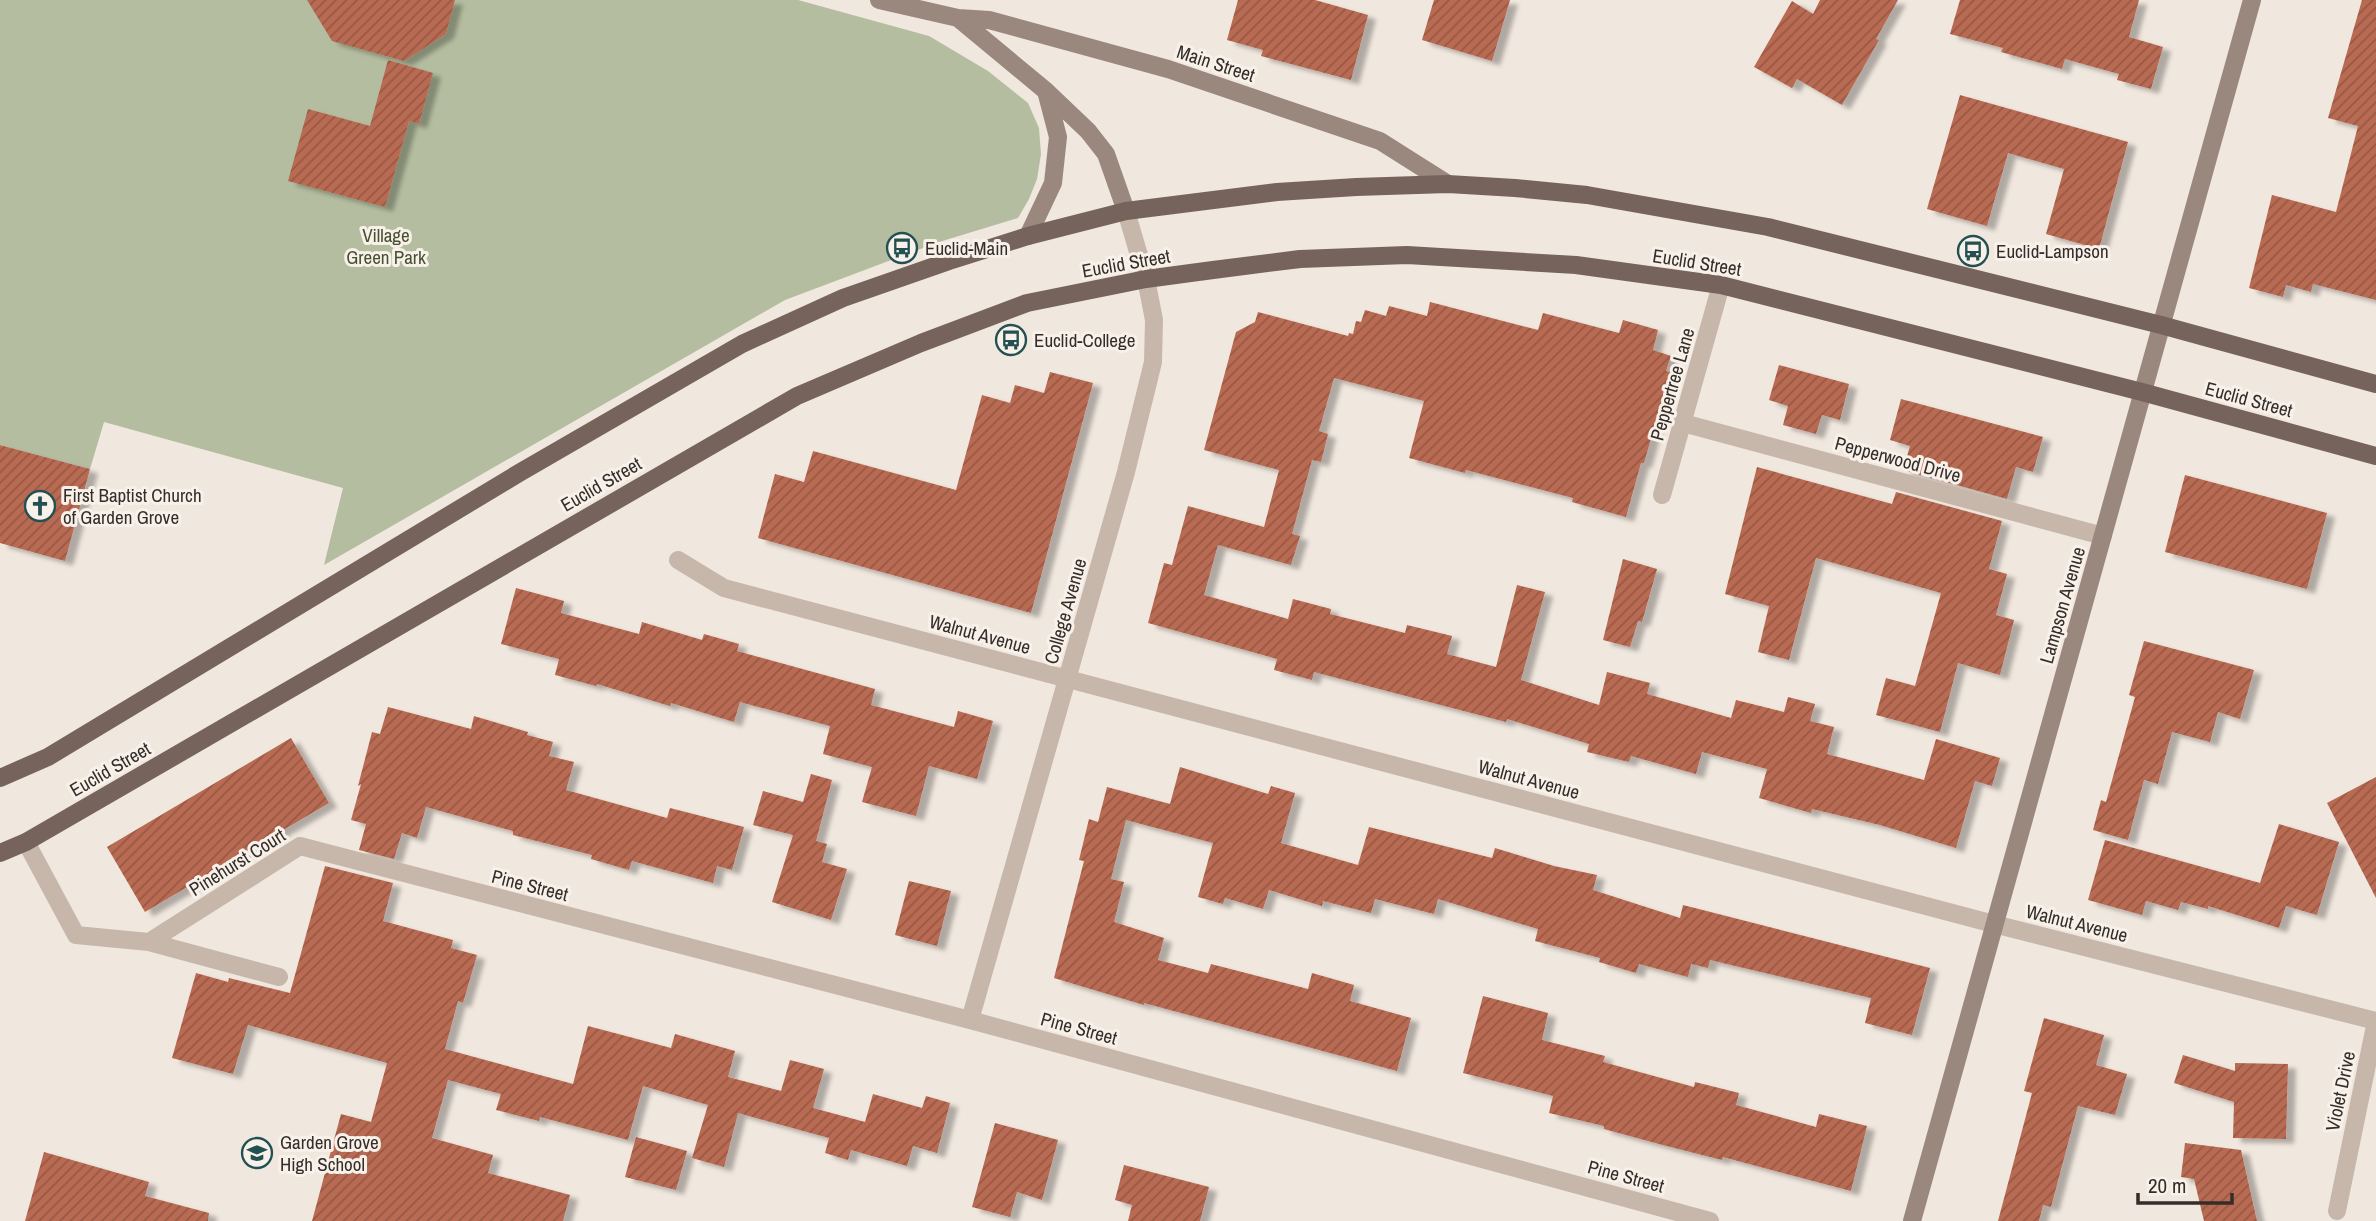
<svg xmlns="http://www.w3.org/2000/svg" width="2376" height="1221" font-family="'Archivo Narrow',sans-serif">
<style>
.park{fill:#b4bd9f}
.building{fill:url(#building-hatch);filter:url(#shadow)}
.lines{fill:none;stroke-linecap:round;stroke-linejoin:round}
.street{stroke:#c7b7ab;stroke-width:18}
.secondary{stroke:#9a877d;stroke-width:18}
.primary{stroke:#76645c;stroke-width:18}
.labels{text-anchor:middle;stroke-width:6;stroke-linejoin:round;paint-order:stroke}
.street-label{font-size:19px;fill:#352d29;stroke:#f8f1ea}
.park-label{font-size:19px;fill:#455130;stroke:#f8f1ea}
.poi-label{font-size:19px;fill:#352d29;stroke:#f8f1ea;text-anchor:start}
</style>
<defs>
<pattern id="building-hatch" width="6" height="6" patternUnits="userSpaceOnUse" patternTransform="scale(1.75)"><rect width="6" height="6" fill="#b96a52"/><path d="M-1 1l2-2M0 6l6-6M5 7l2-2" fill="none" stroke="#975844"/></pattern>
<filter id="shadow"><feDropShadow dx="8" dy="4.5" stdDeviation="2" flood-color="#0004"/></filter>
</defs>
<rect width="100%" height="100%" fill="#f0e7de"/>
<path class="park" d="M 0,0 L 798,0 L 929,36 L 988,71 L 1028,103 L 1039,128 L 1041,154 L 1037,179 L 1029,199 L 1018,218 L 939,242 L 785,300 L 324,565 L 343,488 L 104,422 L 90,469 L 0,445 Z"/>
<path class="building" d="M 307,0 L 455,0 L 446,34 L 404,61 L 332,41 Z
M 1238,0 L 1315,0 L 1368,15 L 1351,80 L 1261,56 L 1263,50 L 1227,40 Z
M 1434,0 L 1510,0 L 1492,61 L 1422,40 Z
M 1820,0 L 1898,0 L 1876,39 L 1879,40 L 1842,105 L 1797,79 L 1792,88 L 1754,67 L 1792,1 L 1813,14 Z
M 1960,0 L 2139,0 L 2129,37 L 2163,47 L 2151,89 L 2117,80 L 2119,74 L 2065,59 L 2062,69 L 2001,52 L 2003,48 L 1950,34 Z
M 2362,0 L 2376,0 L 2376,300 L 2313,284 L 2311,292 L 2286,285 L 2283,297 L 2249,288 L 2272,195 L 2336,212 L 2358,126 L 2328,118 Z
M 388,60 L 433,73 L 419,124 L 409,121 L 385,207 L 288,181 L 308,109 L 370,126 Z
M 1960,95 L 2128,142 L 2099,249 L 2046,234 L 2064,169 L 2008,153 L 1987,226 L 1927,209 Z
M 1430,302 L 1538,330 L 1543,313 L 1619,333 L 1623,320 L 1658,330 L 1653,350 L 1671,356 L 1666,371 L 1670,372 L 1644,463 L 1641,463 L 1626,517 L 1572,502 L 1573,498 L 1466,470 L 1465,473 L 1409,458 L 1424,401 L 1334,378 L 1319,431 L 1328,434 L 1321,462 L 1312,460 L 1292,534 L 1300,536 L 1291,565 L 1218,545 L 1204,595 L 1288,619 L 1293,599 L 1331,609 L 1330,614 L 1405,633 L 1407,625 L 1452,636 L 1447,654 L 1496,667 L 1517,585 L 1545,592 L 1521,680 L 1599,705 L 1607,672 L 1650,683 L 1647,694 L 1731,718 L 1736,700 L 1784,712 L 1788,697 L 1815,704 L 1810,721 L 1834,727 L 1827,754 L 1924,780 L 1936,739 L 2000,758 L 1992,786 L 1975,781 L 1956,848 L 1880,825 L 1812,809 L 1811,813 L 1759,798 L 1767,769 L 1702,752 L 1696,774 L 1631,756 L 1629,762 L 1587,752 L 1589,744 L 1507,719 L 1506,722 L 1314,672 L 1312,680 L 1274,670 L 1277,659 L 1148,623 L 1164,563 L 1172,565 L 1188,506 L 1264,527 L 1279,470 L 1204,450 L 1236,332 L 1255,322 L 1258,312 L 1348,336 L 1349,333 L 1353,334 L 1356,321 L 1361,322 L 1365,310 L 1386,316 L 1389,306 L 1427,316 Z
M 1779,365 L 1849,384 L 1840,420 L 1822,415 L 1816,434 L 1783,425 L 1788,406 L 1769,400 Z
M 1050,372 L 1093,383 L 1031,613 L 758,538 L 775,474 L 804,482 L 813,451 L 956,490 L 982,395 L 1010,403 L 1015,385 L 1044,393 Z
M 1901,399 L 2043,437 L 2033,472 L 2016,467 L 2007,499 L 1903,470 L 1910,446 L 1890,440 Z
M 0,445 L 90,469 L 65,561 L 0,543 Z
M 1757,467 L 1892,504 L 1896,492 L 2002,521 L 1989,569 L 2007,574 L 1996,615 L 2014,620 L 2000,675 L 1958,663 L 1940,732 L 1876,715 L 1886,678 L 1915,686 L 1941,593 L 1816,558 L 1789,660 L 1758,652 L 1769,606 L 1725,594 Z
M 2185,475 L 2327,513 L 2307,589 L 2165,552 Z
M 1623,559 L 1657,569 L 1642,622 L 1638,621 L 1630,647 L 1603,640 Z
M 516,588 L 564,601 L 561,613 L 639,634 L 642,622 L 702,640 L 704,634 L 739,644 L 737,651 L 875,689 L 871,705 L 954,727 L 958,711 L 993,721 L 977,779 L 929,766 L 916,816 L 862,802 L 872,767 L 823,754 L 830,726 L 740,702 L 734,722 L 671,703 L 670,706 L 597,684 L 596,686 L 555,675 L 559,659 L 501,644 Z
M 2144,641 L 2254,670 L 2240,719 L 2218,712 L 2210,742 L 2172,732 L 2158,784 L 2144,780 L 2128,840 L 2093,830 L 2101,800 L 2106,802 L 2135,697 L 2129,695 Z
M 388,707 L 471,729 L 474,716 L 528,732 L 527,735 L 553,742 L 549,756 L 574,762 L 566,790 L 667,818 L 670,808 L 744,827 L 732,870 L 717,866 L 713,883 L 632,861 L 629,870 L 591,859 L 592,855 L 513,835 L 513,831 L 426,807 L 417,838 L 402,833 L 394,859 L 359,850 L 366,824 L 351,820 L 361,784 L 358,786 L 372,732 L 380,734 Z
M 291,738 L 329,803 L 145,912 L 107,847 Z
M 1180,767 L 1268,794 L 1271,786 L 1295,793 L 1281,843 L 1358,865 L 1369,827 L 1492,858 L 1495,848 L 1554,866 L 1597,875 L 1593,890 L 1680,918 L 1683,905 L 1930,968 L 1912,1035 L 1865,1023 L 1871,998 L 1710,960 L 1708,968 L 1691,964 L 1688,977 L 1639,964 L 1636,973 L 1599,962 L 1600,958 L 1535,941 L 1538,929 L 1438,899 L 1434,914 L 1375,899 L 1371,913 L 1323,901 L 1322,906 L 1269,890 L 1263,909 L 1225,898 L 1223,904 L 1198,897 L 1213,843 L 1126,820 L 1111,879 L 1124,882 L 1114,922 L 1164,938 L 1158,960 L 1208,973 L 1211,964 L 1308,989 L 1312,973 L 1354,985 L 1350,1001 L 1411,1018 L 1397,1071 L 1144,1003 L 1144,1005 L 1054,978 L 1084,861 L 1079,860 L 1089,819 L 1098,822 L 1107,787 L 1170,804 Z
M 811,774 L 832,780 L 816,841 L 827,844 L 822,862 L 847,869 L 831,920 L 772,902 L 793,835 L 753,825 L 763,791 L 803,802 Z
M 2376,777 L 2376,898 L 2327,803 Z
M 2279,824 L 2339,842 L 2317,915 L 2286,906 L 2279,928 L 2208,906 L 2208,909 L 2181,902 L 2178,910 L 2146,901 L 2142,915 L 2088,900 L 2105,840 L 2260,883 Z
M 325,866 L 393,883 L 383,921 L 453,940 L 451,948 L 477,955 L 463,1003 L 458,1001 L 445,1049 L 573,1084 L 588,1026 L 671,1048 L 675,1034 L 735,1051 L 728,1077 L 781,1091 L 790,1060 L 824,1069 L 813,1108 L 865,1122 L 873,1094 L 922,1108 L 926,1096 L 950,1103 L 937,1153 L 913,1146 L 907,1166 L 851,1150 L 848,1160 L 825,1153 L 829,1138 L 738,1113 L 724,1167 L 692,1158 L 708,1105 L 643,1086 L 628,1140 L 540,1117 L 539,1121 L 496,1110 L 501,1094 L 448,1080 L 432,1138 L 493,1155 L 488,1173 L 570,1195 L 563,1221 L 312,1221 L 341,1114 L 371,1122 L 387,1063 L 248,1025 L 233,1074 L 172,1058 L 196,973 L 228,982 L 229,978 L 290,993 Z
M 909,881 L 951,891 L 937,946 L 895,935 Z
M 1483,996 L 1548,1013 L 1542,1040 L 1605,1056 L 1603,1062 L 1694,1087 L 1695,1082 L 1739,1093 L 1736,1105 L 1816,1127 L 1819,1114 L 1867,1126 L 1851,1191 L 1723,1157 L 1722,1160 L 1659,1144 L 1604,1129 L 1604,1126 L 1549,1113 L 1553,1096 L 1463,1073 Z
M 2044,1018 L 2104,1035 L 2096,1065 L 2127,1074 L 2115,1115 L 2078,1106 L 2051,1207 L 2043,1205 L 2039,1221 L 1998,1221 L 2032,1093 L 2024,1091 Z
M 2183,1055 L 2235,1071 L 2235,1063 L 2288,1064 L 2286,1139 L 2233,1138 L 2234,1102 L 2174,1083 Z
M 995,1123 L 1058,1140 L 1042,1200 L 1017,1192 L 1010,1217 L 972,1207 Z
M 636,1137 L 687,1151 L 676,1190 L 625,1177 Z
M 2185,1143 L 2241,1150 L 2257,1221 L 2204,1221 L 2194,1179 L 2181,1177 Z
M 44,1152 L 149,1182 L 145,1196 L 209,1213 L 208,1221 L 25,1221 Z
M 1124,1165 L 1209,1187 L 1200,1221 L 1128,1221 L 1132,1205 L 1115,1200 Z"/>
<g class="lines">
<path class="street" d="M 1683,423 L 2103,536
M 1662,495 L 1721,285
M 678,560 L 724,588 L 1994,924 L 2376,1021
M 26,842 L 76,935 L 149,942 L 300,846 L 970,1020 L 1710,1221
M 149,942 L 279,977
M 970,1020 L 1126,472 L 1153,362 L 1154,320 L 1146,279 L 1126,211
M 2337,1211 L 2376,1021"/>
<path class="secondary" d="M 879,0 L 958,18 L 989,20 L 1168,69 L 1380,141 L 1448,184
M 958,18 L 1046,91 L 1088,131 L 1106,154 L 1126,211
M 1028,236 L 1053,183 L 1058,137 L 1046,91
M 1912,1221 L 2252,0"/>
<path class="primary" d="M 0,778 L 48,757 L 519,473 L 742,344 L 843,298 L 949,261 L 1028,236 L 1126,211 L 1277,192 L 1356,187 L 1448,184 L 1515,188 L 1587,195 L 1768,227 L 2161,325 L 2376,384
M 0,853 L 26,842 L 797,396 L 921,343 L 1027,303 L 1146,279 L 1213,270 L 1300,259 L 1407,255 L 1576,265 L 1721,285 L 2142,392 L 2376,456"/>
</g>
<defs>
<g id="bus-ring" transform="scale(1.575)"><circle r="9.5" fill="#f8f1ea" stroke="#235053" stroke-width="1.5"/><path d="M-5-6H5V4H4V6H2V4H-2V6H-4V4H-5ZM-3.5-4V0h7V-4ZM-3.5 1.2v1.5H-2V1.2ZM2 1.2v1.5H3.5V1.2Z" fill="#235053"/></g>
<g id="church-ring" transform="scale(1.575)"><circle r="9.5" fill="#f8f1ea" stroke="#235053" stroke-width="1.5"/><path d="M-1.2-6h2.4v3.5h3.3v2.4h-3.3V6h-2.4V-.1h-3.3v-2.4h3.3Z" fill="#235053"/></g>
<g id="school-ring" transform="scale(1.575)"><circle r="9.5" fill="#f8f1ea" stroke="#235053" stroke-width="1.5"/><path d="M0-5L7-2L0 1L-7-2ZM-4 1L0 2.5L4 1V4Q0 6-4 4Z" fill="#235053"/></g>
</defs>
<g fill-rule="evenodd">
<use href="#bus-ring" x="902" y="248"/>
<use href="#bus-ring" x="1973" y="251"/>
<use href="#bus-ring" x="1011" y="340"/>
<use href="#church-ring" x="40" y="506"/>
<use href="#school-ring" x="257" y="1153"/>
</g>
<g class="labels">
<g class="street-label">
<text transform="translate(1216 63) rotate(18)" y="7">Main Street</text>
<text transform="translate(1697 262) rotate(9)" y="7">Euclid Street</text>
<text transform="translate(1126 263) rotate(-10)" y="7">Euclid Street</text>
<text transform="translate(1672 384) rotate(-74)" y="7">Peppertree Lane</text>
<text transform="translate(2249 399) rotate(15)" y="7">Euclid Street</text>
<text transform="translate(1898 459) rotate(15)" y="7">Pepperwood Drive</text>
<text transform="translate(601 484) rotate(-30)" y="7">Euclid Street</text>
<text transform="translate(2062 605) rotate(-74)" y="7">Lampson Avenue</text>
<text transform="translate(1065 611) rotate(-74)" y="7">College Avenue</text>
<text transform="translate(980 634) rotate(15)" y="7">Walnut Avenue</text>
<text transform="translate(110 769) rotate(-30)" y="7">Euclid Street</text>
<text transform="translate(1529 779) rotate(15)" y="7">Walnut Avenue</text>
<text transform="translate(237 862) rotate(-32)" y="7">Pinehurst Court</text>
<text transform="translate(530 885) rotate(14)" y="7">Pine Street</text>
<text transform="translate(2077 923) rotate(14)" y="7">Walnut Avenue</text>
<text transform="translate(1079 1028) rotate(15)" y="7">Pine Street</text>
<text transform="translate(2340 1091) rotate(-78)" y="7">Violet Drive</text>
<text transform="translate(1626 1176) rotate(15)" y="7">Pine Street</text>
</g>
<g class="park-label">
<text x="386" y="242">Village<tspan x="386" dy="22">Green Park</tspan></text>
</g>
<g class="poi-label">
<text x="925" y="255">Euclid-Main</text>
<text x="1996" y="258">Euclid-Lampson</text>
<text x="1034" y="347">Euclid-College</text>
<text x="63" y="502">First Baptist Church<tspan x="63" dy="22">of Garden Grove</tspan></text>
<text x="280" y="1149">Garden Grove<tspan x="280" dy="22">High School</tspan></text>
</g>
</g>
<path d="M2138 1193v10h94v-10" fill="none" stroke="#352d29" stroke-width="3.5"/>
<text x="2148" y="1193" font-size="21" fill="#352d29" stroke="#f8f1ea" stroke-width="5" paint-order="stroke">20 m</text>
</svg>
